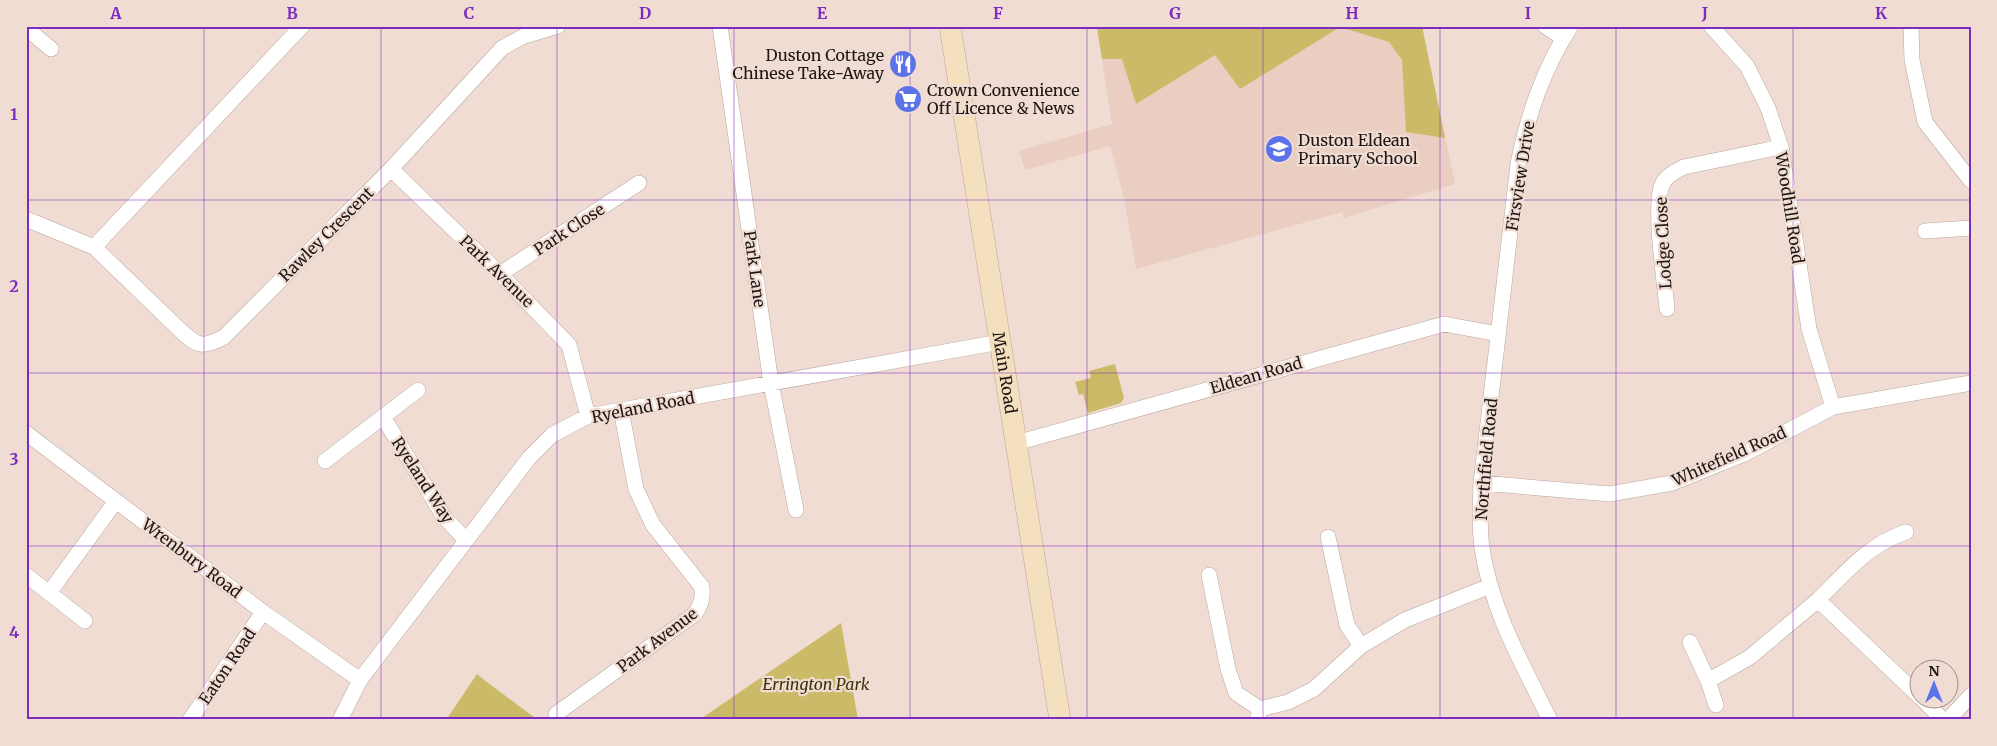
<svg xmlns="http://www.w3.org/2000/svg" width="1997" height="746" font-family="Merriweather,serif">
<style>
.built{fill:#eacec2}
.green{fill:#cbbb68}
.lines{fill:none;stroke-linecap:round;stroke-linejoin:round}
.street-casing{stroke:#b9a79e;stroke-width:16}
.secondary-casing{stroke:#b9a79e;stroke-width:22}
.street{stroke:#fff;stroke-width:15}
.secondary{stroke:#f4dfbf;stroke-width:21}
.grid{fill:none;stroke:#7b2cbf;stroke-width:1;stroke-opacity:0.55}
.labels{text-anchor:middle;stroke-width:4.5;stroke-linejoin:round;paint-order:stroke}
.poi-label{font-size:16px;fill:#1d1613;stroke:#f0dcd3;text-anchor:start}
.street-label{font-size:16px;fill:#1d1613;stroke:#f0dcd3}
.park-label{font-size:16px;font-style:italic;fill:#3b3303;stroke:#f0dcd3}
.neatline{fill:none;stroke:#7b2cbf;stroke-width:2}
.grid-label{font-size:16px;text-anchor:middle;font-weight:bold;fill:#7b2cbf}
</style>
<rect width="100%" height="100%" fill="#f0dcd3"/>
<path class="built" d="M 1103,26 L 1422,26 L 1455,184 L 1343,218 L 1343,212 L 1136,269 L 1124,198 L 1110,146 L 1025,170 L 1019,151 L 1112,124 L 1097,28 Z"/>
<path class="green" d="M 1103,26 L 1422,26 L 1445,138 L 1406,132 L 1402,60 L 1389,42 L 1340,27 L 1240,89 L 1215,55 L 1136,104 L 1122,59 L 1102,59 L 1097,28 Z
M 1115,364 L 1124,398 L 1121,403 L 1088,413 L 1083,394 L 1079,395 L 1075,382 L 1091,378 L 1089,371 Z
M 841,623 L 858,720 L 699,720 Z
M 477,674 L 483,679 L 538,720 L 446,720 Z"/>
<g class="lines">
<g class="street-casing">
<path id="street" d="M 302,26 L 94,247 L 180,330 C 198,347 202,348 224,337 L 391,169 L 502,48 L 524,36 L 558,26
M 720,26 L 771,383 L 796,510
M 1545,26 L 1563,38
M 1711,26 L 1747,66 L 1768,108 L 1781,147 L 1809,329 L 1833,407
M 1911,26 L 1912,60 L 1925,122 L 1971,181
M 26,28 L 51,49
M 391,169 L 500,274 L 569,345 L 588,416
M 26,219 L 94,247
M 1925,231 L 1971,228
M 500,274 L 639,183
M 1667,309 C 1665,285 1652,201 1663,183 C 1667,175 1676,171 1684,167 L 1781,147
M 383,417 L 444,517 L 466,540
M 26,433 L 263,612 L 360,680
M 1016,443 L 1444,324 L 1498,334
M 325,461 L 418,390
M 1481,483 L 1610,494 L 1672,483 L 1744,454 L 1833,407 L 1971,383
M 1328,537 L 1347,625 L 1361,646
M 26,575 L 85,621
M 1209,575 L 1228,669 L 1236,693 L 1260,709
M 49,593 L 116,501
M 1818,600 C 1845,573 1869,544 1906,532
M 1690,642 L 1708,681 L 1750,657 L 1818,600 L 1920,697
M 1708,681 L 1716,705
M 1921,698 L 1943,720
M 556,714 L 695,614 C 701,605 703,598 702,587 L 653,525 L 636,489 L 621,410
M 190,720 L 263,612
M 340,720 L 360,680 L 529,458 L 552,435 L 588,416 L 1000,342
M 1257,720 L 1260,709 L 1288,702 L 1314,689 L 1361,646 L 1405,620 L 1490,586
M 1550,720 C 1523,665 1491,610 1482,548 C 1479,527 1480,505 1481,483 L 1518,164 C 1528,114 1543,70 1571,26
M 1948,720 L 1971,695"/>
</g>
<g class="secondary-casing">
<g id="secondary">
<path id="s1" d="M 950,26 L 1060,720"/>
</g>
</g>
<use href="#street" class="street"/>
<use href="#secondary" class="secondary"/>
</g>
<path class="grid" d="M 204,26 L 204,720M 381,26 L 381,720M 557,26 L 557,720M 734,26 L 734,720M 910,26 L 910,720M 1087,26 L 1087,720M 1263,26 L 1263,720M 1440,26 L 1440,720M 1616,26 L 1616,720M 1793,26 L 1793,720M 26,200 L 1971,200M 26,373 L 1971,373M 26,546 L 1971,546"/>
<defs>
<g id="restaurant-disc" transform="scale(1.4375)"><circle r="9.5" fill="#5c72e9" stroke="#f0dcd3"/><path d="M-5-6h1v4h1v-4h1v4h1v-4h1v5L-1.5 .5V6h-2V.5L-5-1ZM5-6V6H3V1.5H1.5Q1.5-4 5-6Z" fill="#fff"/></g>
<g id="supermarket-disc" transform="scale(1.4375)"><circle r="9.5" fill="#5c72e9" stroke="#f0dcd3"/><path d="M-6-5.5h2.5l.6 2H6L4.5 2H-2.5L-4.4-4H-6ZM-1.5 3.2a1.3 1.3 0 1 0 .1 0ZM3 3.2a1.3 1.3 0 1 0 .1 0Z" fill="#fff"/></g>
<g id="school-disc" transform="scale(1.4375)"><circle r="9.5" fill="#5c72e9" stroke="#f0dcd3"/><path d="M0-5L7-2L0 1L-7-2ZM-4 1L0 2.5L4 1V4Q0 6-4 4Z" fill="#fff"/></g>
</defs>
<g fill-rule="evenodd">
<use href="#restaurant-disc" x="903" y="64"/>
<use href="#supermarket-disc" x="908" y="99"/>
<use href="#school-disc" x="1279" y="149"/>
</g>
<g class="labels">
<g class="poi-label">
<text x="884" y="61" text-anchor="end">Duston Cottage<tspan x="884" dy="18">Chinese Take-Away</tspan></text>
<text x="927" y="96">Crown Convenience<tspan x="927" dy="18">Off Licence &amp; News</tspan></text>
<text x="1298" y="146">Duston Eldean<tspan x="1298" dy="18">Primary School</tspan></text>
</g>
<g class="street-label">
<text transform="translate(1520 176) rotate(-81)" y="6">Firsview Drive</text>
<text transform="translate(1790 208) rotate(81)" y="6">Woodhill Road</text>
<text transform="translate(569 229) rotate(-33)" y="6">Park Close</text>
<text transform="translate(326 234) rotate(-45)" y="6">Rawley Crescent</text>
<text transform="translate(1663 243) rotate(-93)" y="6">Lodge Close</text>
<text transform="translate(755 269) rotate(82)" y="6">Park Lane</text>
<text transform="translate(497 271) rotate(44)" y="6">Park Avenue</text>
<text dy="6" stroke="none"><textPath href="#s1" startOffset="351">Main Road</textPath></text>
<text transform="translate(1256 375) rotate(-16)" y="6">Eldean Road</text>
<text transform="translate(643 407) rotate(-11)" y="6">Ryeland Road</text>
<text transform="translate(1729 456) rotate(-24)" y="6">Whitefield Road</text>
<text transform="translate(1486 459) rotate(-85)" y="6">Northfield Road</text>
<text transform="translate(423 480) rotate(57)" y="6">Ryeland Way</text>
<text transform="translate(192 558) rotate(37)" y="6">Wrenbury Road</text>
<text transform="translate(657 640) rotate(-37)" y="6">Park Avenue</text>
<text transform="translate(227 666) rotate(-56)" y="6">Eaton Road</text>
</g>
<g class="park-label">
<text x="816" y="690">Errington Park</text>
</g>
</g>
<rect width="1997" height="746" fill="none" stroke="#f0dcd3" stroke-width="55"/>
<g transform="translate(1934 684)"><circle r="24" fill="#f0dcd3" stroke="#9c8d86"/>
<path d="M0-4L9 19L0 12L-9 19Z" fill="#5c72e9"/>
<text y="-8" font-size="14" font-weight="bold" text-anchor="middle" fill="#1d1613">N</text>
</g>
<rect x="28" y="28" width="1942" height="690" class="neatline"/>
<g class="grid-label">
<text x="116" y="19">A</text>
<text x="292" y="19">B</text>
<text x="469" y="19">C</text>
<text x="645" y="19">D</text>
<text x="822" y="19">E</text>
<text x="998" y="19">F</text>
<text x="1175" y="19">G</text>
<text x="1352" y="19">H</text>
<text x="1528" y="19">I</text>
<text x="1705" y="19">J</text>
<text x="1881" y="19">K</text>
<text x="14" y="120">1</text>
<text x="14" y="292">2</text>
<text x="14" y="465">3</text>
<text x="14" y="638">4</text>
</g>
</svg>
